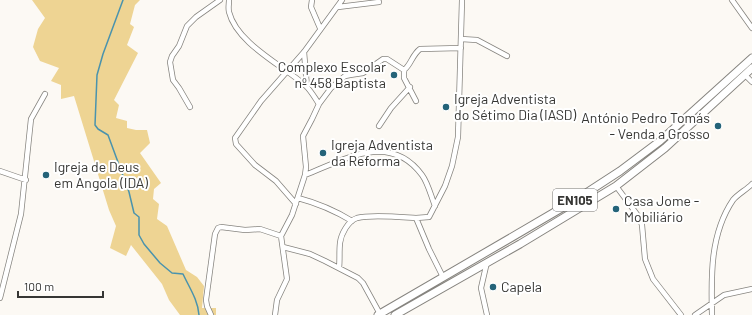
<svg xmlns="http://www.w3.org/2000/svg" width="752" height="315" font-family="Barlow,sans-serif">
<style>
.green{fill:#eed493}
.lines{fill:none;stroke-linecap:round;stroke-linejoin:round}
.stream{stroke:#4a93ad;stroke-width:1.5}
.minor-casing{stroke:#86847f;stroke-width:6}
.primary-casing{stroke:#86847f;stroke-width:9}
.minor{stroke:#fff;stroke-width:4.5}
.primary{stroke:#fff;stroke-width:7}
.poi-dot{fill:#246379;stroke:#fff;stroke-width:1.5}
.labels{text-anchor:middle;stroke-width:4;stroke-linejoin:round;paint-order:stroke}
.shield{fill:#fff;stroke:#727271;stroke-width:1}
.shield-label{font-size:13px;font-weight:bold;fill:#363634}
.poi-label{font-size:14px;fill:#363634;stroke:#fff;text-anchor:start}
</style>
<rect width="100%" height="100%" fill="#fcf9f4"/>
<path class="green" d="M 32,0 L 140,0 L 135,5 L 130,24 L 134,27 L 127,45 L 138,53 L 114,100 L 119,105 L 116,118 L 127,121 L 127,128 L 136,130 L 147,130 L 150,143 L 140,153 L 161,183 L 154,189 L 153,199 L 159,204 L 157,219 L 167,226 L 186,270 L 197,277 L 204,286 L 202,308 L 216,308 L 216,315 L 180,315 L 169,300 L 162,284 L 131,245 L 126,256 L 110,248 L 116,226 L 109,210 L 74,96 L 61,99 L 61,85 L 51,81 L 59,68 L 40,61 L 33,47 L 38,29 L 45,18 Z"/>
<g class="lines">
<path class="stream" d="M 123,0 L 103,54 L 97,75 L 95,125 L 98,129 L 108,135 L 129,192 L 134,213 L 139,217 L 139,235 L 144,244 L 160,263 L 172,273 L 183,274 C 189,287 198,300 199,315"/>
<g class="minor-casing">
<path id="minor" d="M 229,0 C 229,4 228,8 229,12 C 237,44 284,66 306,86 C 311,91 315,98 319,104 L 312,119 L 303,136 L 306,167 L 305,175 L 292,215 L 281,236 L 287,279 L 277,300 L 275,315
M 312,0 L 311,7 L 320,28
M 732,0 L 752,28
M 338,7 L 379,2
M 461,39 L 477,40 L 507,56
M 304,52 L 307,87
M 404,70 L 404,78 L 416,101
M 745,75 L 752,82
M 319,104 L 331,88 L 345,76 L 350,75 L 363,73 L 383,59 L 387,59 L 404,70 C 411,65 412,55 420,49 L 461,48
M 190,107 L 179,88 L 173,80 L 170,62 L 172,56 L 179,46 L 187,26 L 196,17 L 220,0
M 379,126 L 391,108 L 410,87
M 0,171 L 26,180
M 305,175 C 344,160 390,131 422,175 C 428,183 431,196 435,206
M 616,186 L 639,217 L 642,225 L 645,259 L 653,279 L 681,315
M 298,198 C 317,203 334,210 352,221
M 296,204 L 276,181 L 255,165 L 236,144 L 235,138 L 261,101 L 304,52 L 342,0
M 283,247 L 310,254 L 325,261 L 358,278 L 363,283 L 380,314
M 339,268 C 340,260 339,251 340,243 C 341,234 348,221 357,218 C 371,214 400,217 416,218
M 443,277 L 429,249 L 416,218 L 429,217 L 445,186 L 452,166 L 458,137 L 462,0
M 0,298 L 21,214 L 31,119 L 45,94
M 211,315 L 207,306 L 206,300 L 215,234 L 218,228 L 221,227 L 245,230 L 260,229 L 281,236
M 487,315 L 481,288 L 487,262
M 695,315 L 724,295 L 752,289
M 712,315 C 711,276 710,234 733,200 C 738,194 746,190 752,184"/>
</g>
<g class="primary-casing">
<path id="primary" d="M 378,315 L 507,240 L 577,199 L 620,171 L 660,141 L 752,58
M 395,315 L 520,244 L 616,186 L 665,148 L 752,68"/>
</g>
<use href="#minor" class="minor"/>
<use href="#primary" class="primary"/>
</g>
<g class="poi-dot">
<circle cx="394" cy="75" r="4"/>
<circle cx="446" cy="107" r="4"/>
<circle cx="718" cy="126" r="4"/>
<circle cx="323" cy="153" r="4"/>
<circle cx="46" cy="175" r="4"/>
<circle cx="616" cy="209" r="4"/>
<circle cx="493" cy="287" r="4"/>
</g>
<g class="labels">
<rect class="shield" x="553" y="189" width="44" height="22" rx="3"/>
<g class="shield-label">
<text x="575" y="205">EN105</text>
</g>
<g class="poi-label">
<text x="386" y="72" text-anchor="end">Complexo Escolar<tspan x="386" dy="16">nº 458 Baptista</tspan></text>
<text x="454" y="104">Igreja Adventista<tspan x="454" dy="16">do Sétimo Dia (IASD)</tspan></text>
<text x="710" y="123" text-anchor="end">António Pedro Tomás<tspan x="710" dy="16">- Venda a Grosso</tspan></text>
<text x="331" y="150">Igreja Adventista<tspan x="331" dy="16">da Reforma</tspan></text>
<text x="54" y="172">Igreja de Deus<tspan x="54" dy="16">em Angola (IDA)</tspan></text>
<text x="624" y="206">Casa Jome -<tspan x="624" dy="16">Mobiliário</tspan></text>
<text x="501" y="292">Capela</text>
</g>
</g>
<path d="M18 291v6h85v-6" fill="none" stroke="#363634" stroke-width="2"/>
<text x="24" y="291" font-size="12" fill="#363634" stroke="#ffffff" stroke-width="3" paint-order="stroke">100 m</text>
</svg>
